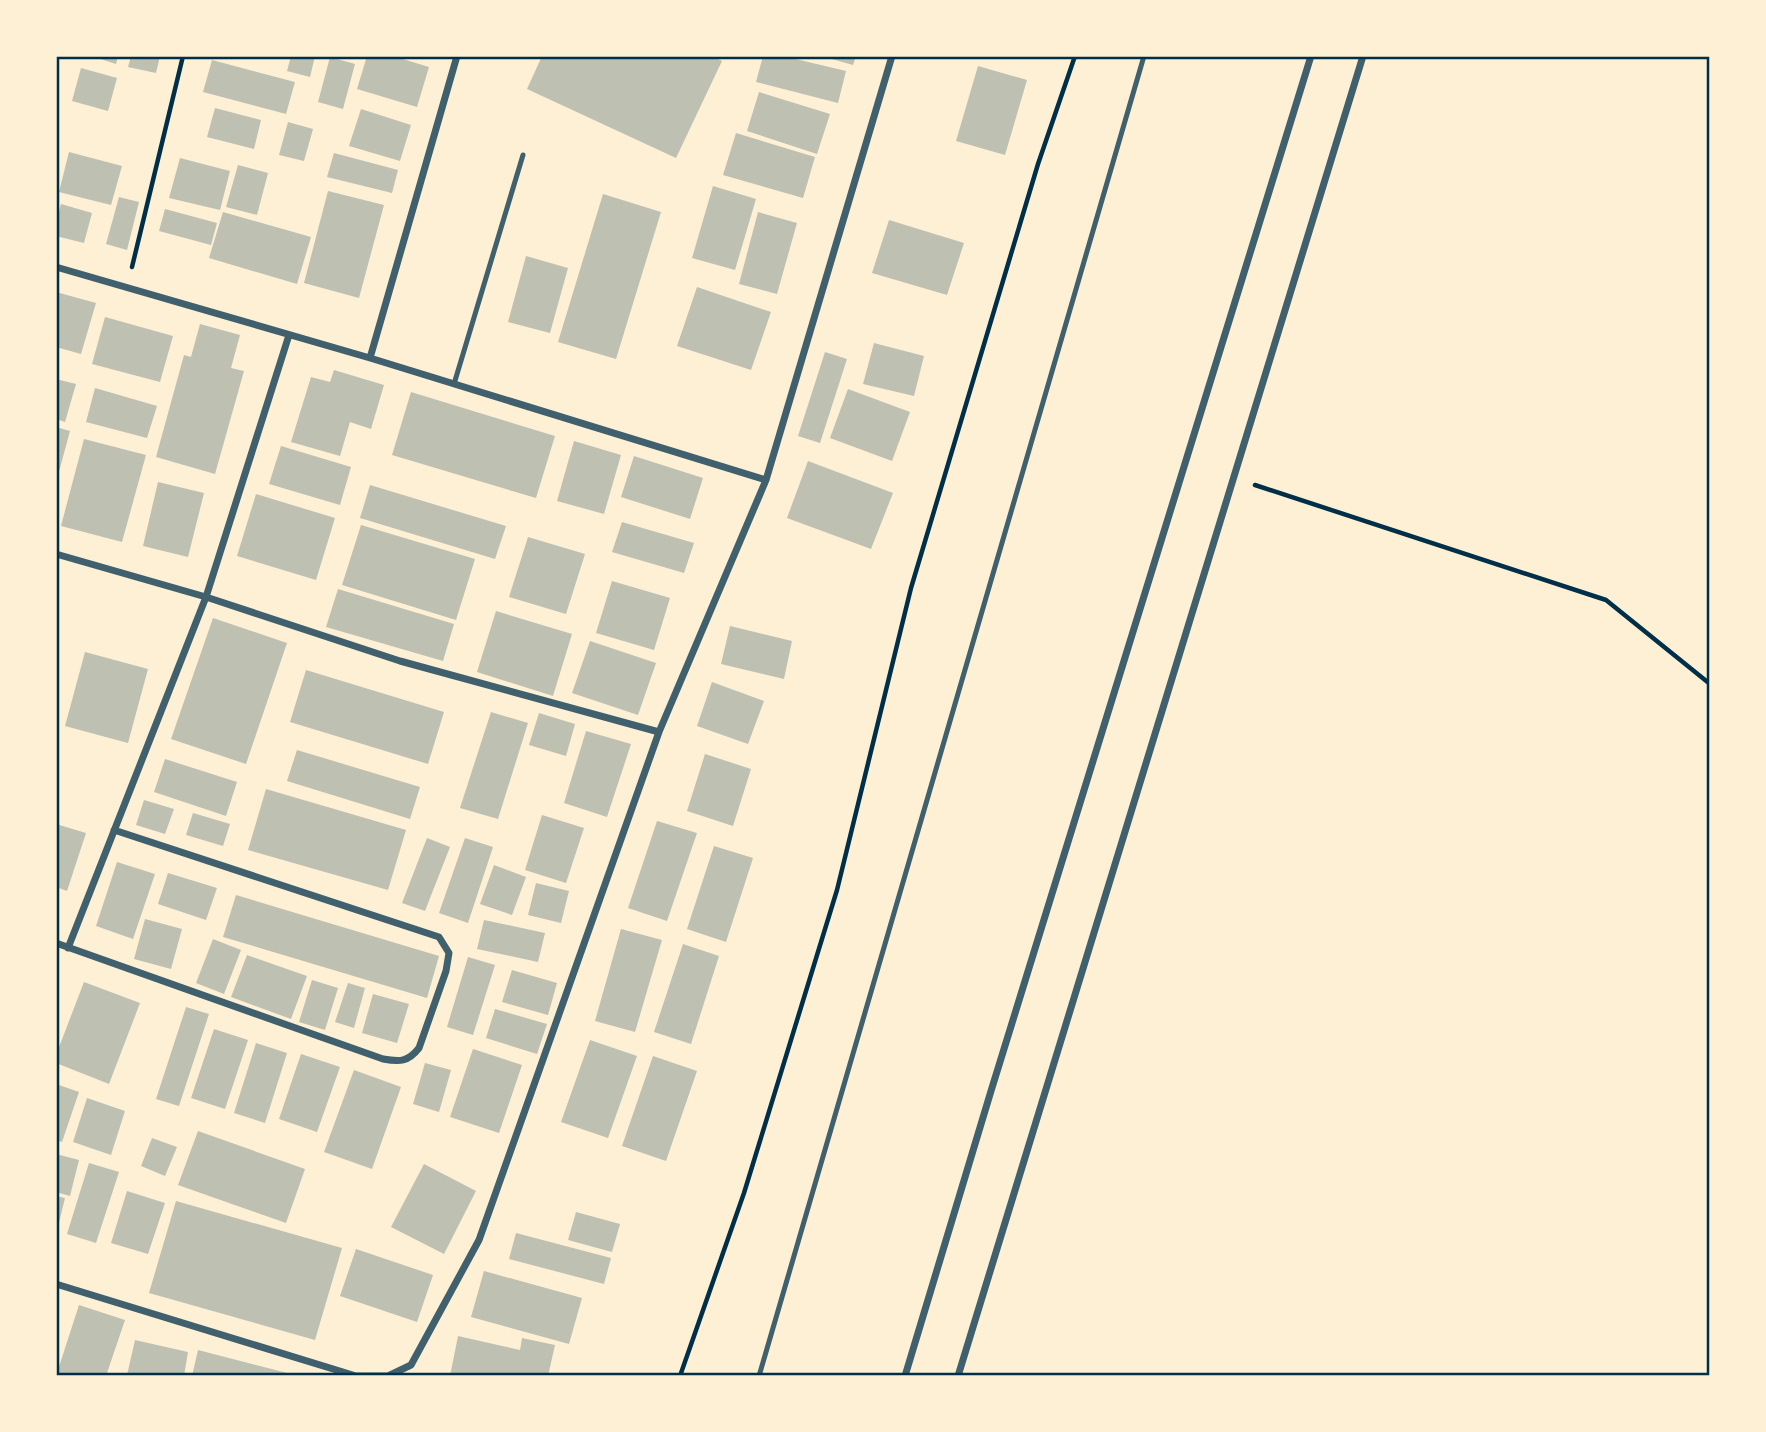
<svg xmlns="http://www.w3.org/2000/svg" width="1766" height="1432" font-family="Helvetica,sans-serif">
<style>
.building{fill:#bec0b2}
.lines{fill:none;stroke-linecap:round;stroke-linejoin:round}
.path{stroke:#003049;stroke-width:4.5}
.service{stroke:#3f606c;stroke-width:5}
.minor{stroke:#3f606c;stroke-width:7}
.neatline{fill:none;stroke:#003049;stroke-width:2.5}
</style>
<rect width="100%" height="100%" fill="#fdf0d5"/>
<path class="building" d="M 91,56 L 118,56 L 116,64 Z
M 131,56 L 160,56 L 156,73 L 128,67 Z
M 291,56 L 315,56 L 310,77 L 287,71 Z
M 367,56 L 393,56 L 429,67 L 417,107 L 357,89 Z
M 542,56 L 712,56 L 722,61 L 676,158 L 527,89 Z
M 763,56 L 783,56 L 846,71 L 838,103 L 756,82 Z
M 821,56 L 856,56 L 853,65 Z
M 330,57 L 355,64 L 343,109 L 318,102 Z
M 212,60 L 295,82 L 286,114 L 203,92 Z
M 978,66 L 1027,80 L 1005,155 L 956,141 Z
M 81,68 L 117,78 L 108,111 L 72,101 Z
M 759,92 L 830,114 L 817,154 L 747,131 Z
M 215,108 L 261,120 L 254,149 L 207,137 Z
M 361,109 L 411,125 L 400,161 L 349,146 Z
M 288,122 L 313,129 L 304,161 L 279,155 Z
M 736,133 L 815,157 L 803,198 L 723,175 Z
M 69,152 L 122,166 L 111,205 L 59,192 Z
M 334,153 L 398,170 L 392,193 L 327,177 Z
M 180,158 L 230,171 L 220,210 L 169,198 Z
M 238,165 L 268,173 L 257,215 L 226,207 Z
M 713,186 L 756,199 L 735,270 L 692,258 Z
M 328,191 L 384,205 L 359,298 L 304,283 Z
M 603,194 L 661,212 L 616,359 L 558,342 Z
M 119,197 L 139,202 L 127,250 L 106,244 Z
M 61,204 L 92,213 L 84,243 L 56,236 L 56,222 Z
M 165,209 L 217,223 L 211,245 L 159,231 Z
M 223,212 L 311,237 L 297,284 L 209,258 Z
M 758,212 L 797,223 L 777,294 L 739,284 Z
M 889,220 L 964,243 L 947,295 L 872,273 Z
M 526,256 L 568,268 L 550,333 L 508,322 Z
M 697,287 L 771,312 L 751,370 L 677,346 Z
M 56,292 L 96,303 L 81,354 L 56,347 Z
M 105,317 L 173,336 L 160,382 L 92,364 Z
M 200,324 L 240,335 L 231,368 L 244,371 L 215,474 L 156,457 L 184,355 L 191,357 Z
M 874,343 L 924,356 L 914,396 L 863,384 Z
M 825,352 L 847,359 L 820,443 L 798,436 Z
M 334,370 L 384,385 L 371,429 L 350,422 L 340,456 L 291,442 L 311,377 L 330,382 Z
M 56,379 L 76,384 L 65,422 L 56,419 Z
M 95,388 L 157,406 L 147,438 L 86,422 Z
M 848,389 L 910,412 L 892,461 L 830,438 Z
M 411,392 L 555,436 L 536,498 L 392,455 Z
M 56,427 L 70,431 L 57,479 L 56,479 Z
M 84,439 L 146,455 L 122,542 L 61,526 Z
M 574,441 L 621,455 L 604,514 L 557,501 Z
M 281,446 L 351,467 L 340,505 L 269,484 Z
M 634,456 L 703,478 L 690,519 L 621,497 Z
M 808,461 L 893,493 L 871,549 L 787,518 Z
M 158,482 L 204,493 L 188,557 L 143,546 Z
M 370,485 L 506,526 L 495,559 L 360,518 Z
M 256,494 L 335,518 L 316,580 L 237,556 Z
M 622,522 L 694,543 L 684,573 L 612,552 Z
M 361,525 L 475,559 L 456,620 L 342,585 Z
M 528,537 L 585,554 L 566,614 L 509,597 Z
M 612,581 L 670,598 L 654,650 L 596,633 Z
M 338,589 L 454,624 L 443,661 L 326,627 Z
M 496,611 L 572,634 L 553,696 L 477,672 Z
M 213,618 L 287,643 L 246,764 L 171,739 Z
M 730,626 L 792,641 L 784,679 L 721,664 Z
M 590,641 L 656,663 L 638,715 L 572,693 Z
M 85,652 L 148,669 L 128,743 L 65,726 Z
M 306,670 L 444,712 L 428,764 L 290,722 Z
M 712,682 L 764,701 L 748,744 L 697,726 Z
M 491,712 L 528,723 L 498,819 L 460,808 Z
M 539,713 L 575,724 L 566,756 L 529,745 Z
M 586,731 L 631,744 L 607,817 L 564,803 Z
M 297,750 L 420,787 L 410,819 L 287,781 Z
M 705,754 L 751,769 L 733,826 L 687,811 Z
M 165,759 L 237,782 L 226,816 L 154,792 Z
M 266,789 L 406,830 L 388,890 L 248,850 Z
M 144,800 L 174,809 L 165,834 L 136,825 Z
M 193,813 L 230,824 L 223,846 L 186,835 Z
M 542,815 L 584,828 L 566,883 L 525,870 Z
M 657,821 L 697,833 L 667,921 L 628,908 Z
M 56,824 L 86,833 L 67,891 L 56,887 Z
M 427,838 L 450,847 L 425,911 L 402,903 Z
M 465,838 L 493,847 L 468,923 L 439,913 Z
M 714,846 L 753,858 L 726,942 L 687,929 Z
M 117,862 L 155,874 L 133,939 L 96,926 Z
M 494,865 L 526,877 L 512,915 L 480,904 Z
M 168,873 L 217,888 L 206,920 L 158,904 Z
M 536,883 L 569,891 L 561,923 L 528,915 Z
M 236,895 L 439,956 L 427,998 L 223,937 Z
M 145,919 L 182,929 L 171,969 L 134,959 Z
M 484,920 L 545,933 L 538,962 L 477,949 Z
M 621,929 L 662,940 L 635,1032 L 595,1021 Z
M 213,939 L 241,950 L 224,994 L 196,983 Z
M 683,944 L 719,956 L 691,1044 L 654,1032 Z
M 247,955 L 307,976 L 291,1019 L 231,997 Z
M 468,957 L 495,965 L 473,1035 L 447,1027 Z
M 512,970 L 557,983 L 548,1015 L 502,1002 Z
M 312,980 L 338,988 L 325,1030 L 299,1022 Z
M 84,982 L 140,1003 L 109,1084 L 56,1063 L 56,1055 Z
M 348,983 L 365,988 L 354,1028 L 335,1022 Z
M 373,994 L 409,1004 L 397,1043 L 362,1033 Z
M 186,1007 L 209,1014 L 179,1106 L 156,1099 Z
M 495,1009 L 547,1024 L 537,1054 L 486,1038 Z
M 214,1029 L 248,1040 L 225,1109 L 191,1098 Z
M 590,1040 L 637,1056 L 608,1138 L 561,1122 Z
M 256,1043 L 287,1053 L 265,1123 L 234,1113 Z
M 473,1049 L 522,1065 L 499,1133 L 450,1117 Z
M 301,1054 L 340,1067 L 317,1132 L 279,1119 Z
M 653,1056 L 697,1071 L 666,1161 L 622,1146 Z
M 425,1063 L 451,1070 L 439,1112 L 413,1104 Z
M 354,1070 L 401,1087 L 372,1169 L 324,1152 Z
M 56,1084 L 79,1092 L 62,1142 L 56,1140 Z
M 87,1098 L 125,1111 L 111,1155 L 73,1142 Z
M 198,1131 L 305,1169 L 286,1223 L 178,1185 Z
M 152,1138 L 177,1147 L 165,1176 L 141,1166 Z
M 56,1154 L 79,1160 L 70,1196 L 56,1192 Z
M 89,1163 L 119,1172 L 96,1243 L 67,1234 Z
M 424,1164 L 476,1191 L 444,1254 L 391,1227 Z
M 127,1191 L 165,1203 L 148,1254 L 111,1243 Z
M 56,1196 L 65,1198 L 57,1231 L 56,1231 Z
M 176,1201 L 342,1248 L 315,1340 L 149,1293 Z
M 576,1212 L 620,1224 L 612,1252 L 568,1240 Z
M 516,1233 L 611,1258 L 604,1284 L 509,1259 Z
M 356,1249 L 433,1275 L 417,1322 L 340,1296 Z
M 484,1271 L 582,1298 L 569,1344 L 471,1317 Z
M 79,1305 L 125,1320 L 106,1376 L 56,1376 Z
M 458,1336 L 520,1350 L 522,1338 L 555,1345 L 548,1376 L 450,1376 Z
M 135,1340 L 188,1352 L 184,1376 L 127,1375 Z
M 198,1350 L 295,1375 L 295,1376 L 192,1376 Z"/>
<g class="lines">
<path class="path" d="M 132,267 L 183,56
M 1255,485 L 1606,600 L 1710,684
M 680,1376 L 744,1193 L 837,890 L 911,588 L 1038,164 L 1075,56"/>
<path class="service" d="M 454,384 L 523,155
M 759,1376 L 1144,56"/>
<path class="minor" d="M 56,267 L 370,358 L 766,480
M 370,358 L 457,56
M 56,554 L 206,597 L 400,661 L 659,732
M 56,943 L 383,1059 C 400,1062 408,1062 419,1048 L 446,971 L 449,953 L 439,937 L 114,830
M 68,948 L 206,597 L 289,335
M 56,1284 L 356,1376 L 388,1376 L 411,1365 L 479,1240 L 659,732 L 766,480 L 892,56
M 905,1376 L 991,1091 L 1311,56
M 958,1376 L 1363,56"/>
</g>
<rect width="1766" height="1432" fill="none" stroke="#fdf0d5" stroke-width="116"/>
<rect x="58" y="58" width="1650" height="1316" class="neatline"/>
</svg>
